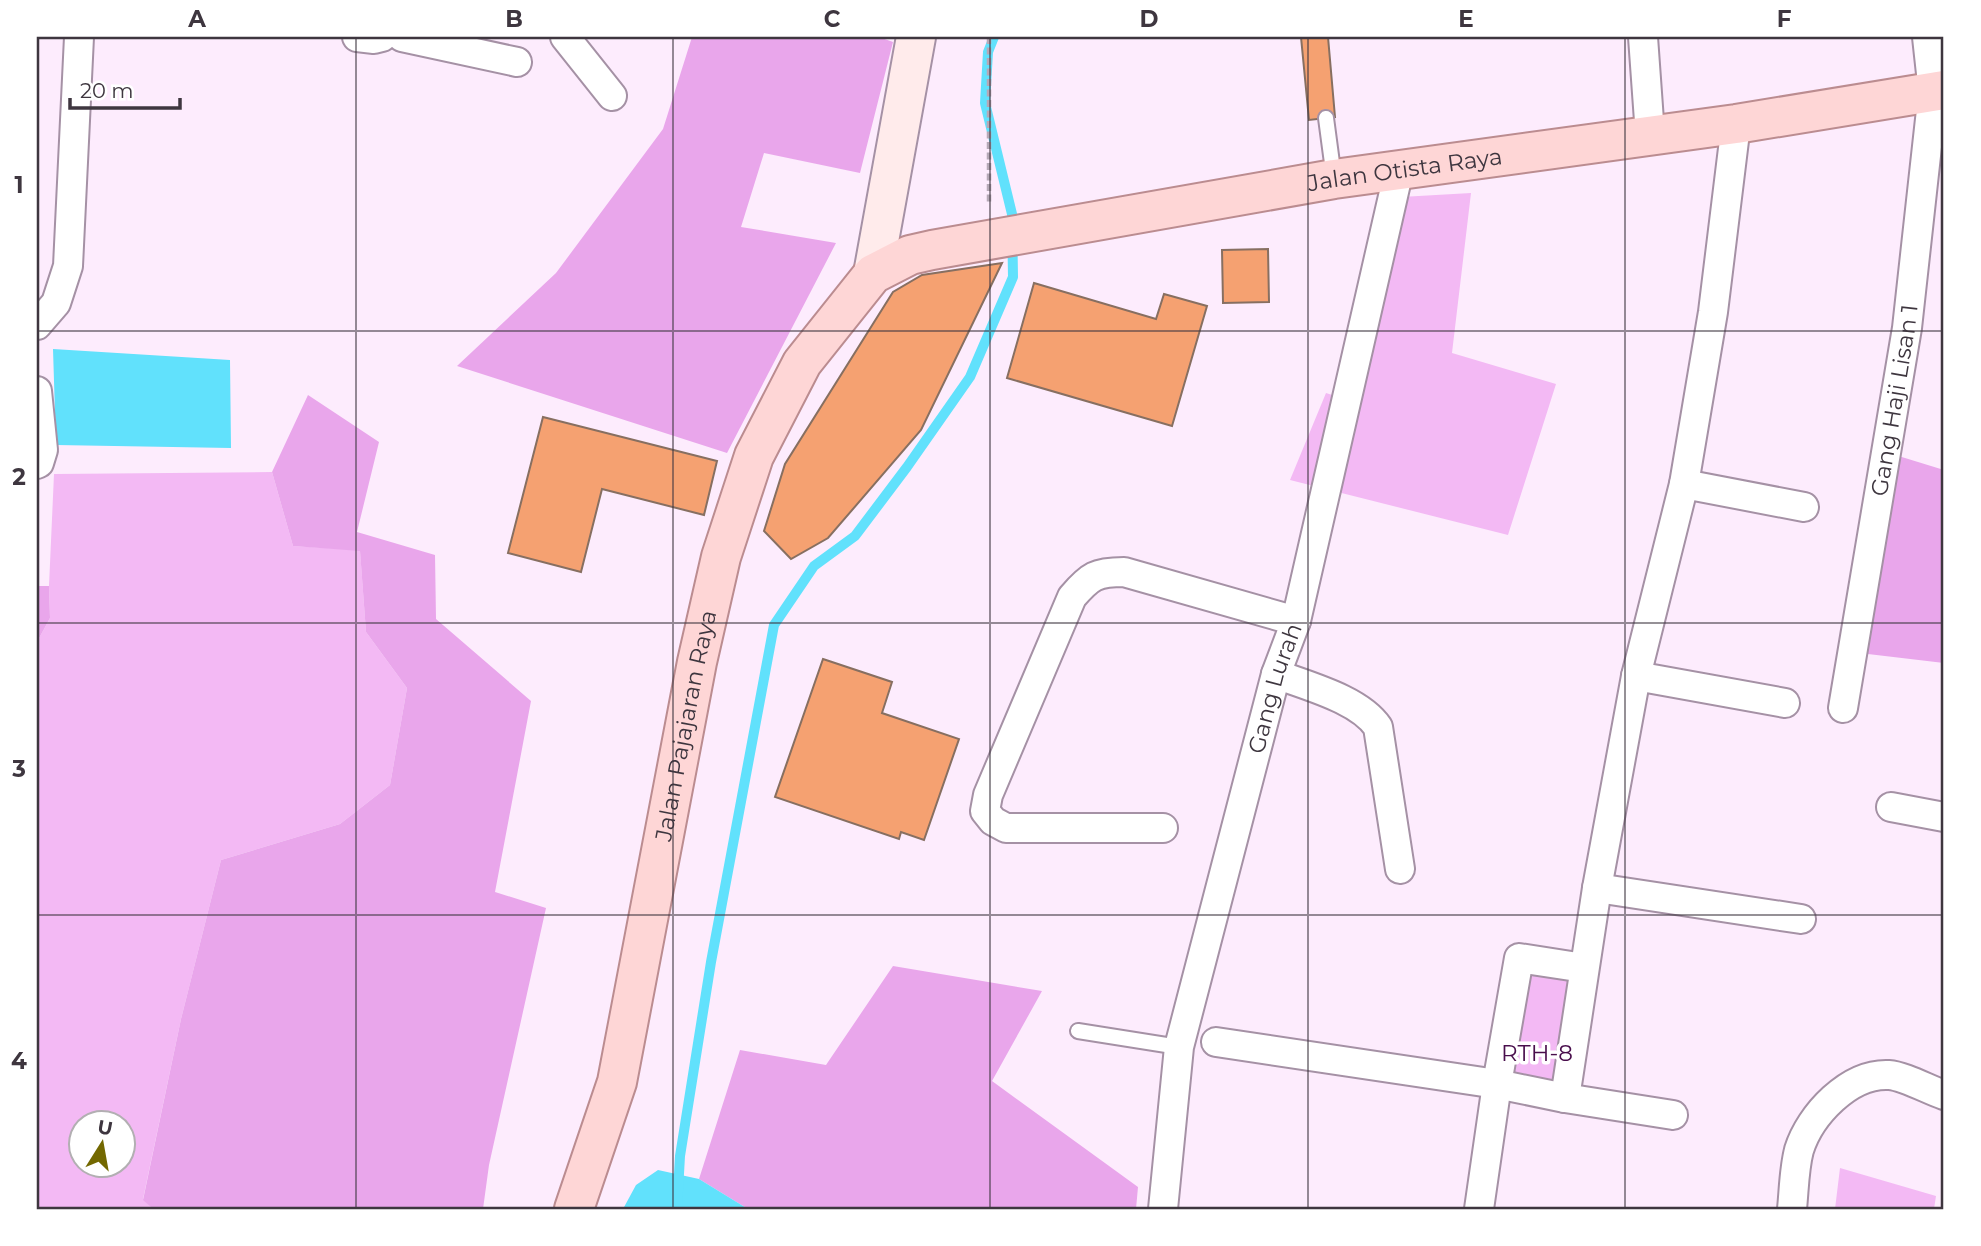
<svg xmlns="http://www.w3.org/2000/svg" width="1981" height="1246" font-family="Montserrat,sans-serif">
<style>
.green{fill:#f3b9f4;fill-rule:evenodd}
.forest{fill:#e9a6eb}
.water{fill:#61e1fc}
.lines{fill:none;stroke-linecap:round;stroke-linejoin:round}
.stream{stroke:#61e1fc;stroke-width:10}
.building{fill:#f5a171;stroke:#876f61;stroke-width:2}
.lane-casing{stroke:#a591a5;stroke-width:18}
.street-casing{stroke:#a591a5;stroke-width:32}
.secondary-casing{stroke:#a591a5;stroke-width:42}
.primary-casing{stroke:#bb8c90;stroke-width:42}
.path{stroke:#b6a9b7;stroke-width:4.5;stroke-dasharray:7 3.5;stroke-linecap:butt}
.lane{stroke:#fff;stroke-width:14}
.street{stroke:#fff;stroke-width:28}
.secondary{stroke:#ffebeb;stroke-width:38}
.primary{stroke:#fed6d6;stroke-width:38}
.grid{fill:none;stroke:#3e363f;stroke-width:2;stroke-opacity:0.55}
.labels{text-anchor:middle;stroke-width:7;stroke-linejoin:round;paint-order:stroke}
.street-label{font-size:23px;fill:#3e363f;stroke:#fff}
.park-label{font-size:23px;fill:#490e4c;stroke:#fff}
.neatline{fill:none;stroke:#3e363f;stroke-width:2.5}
.grid-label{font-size:23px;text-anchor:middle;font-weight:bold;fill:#3e363f}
</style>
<rect width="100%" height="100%" fill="#fdecfd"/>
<path class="green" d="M 1471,193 L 1452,353 L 1556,384 L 1508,535 L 1290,480 L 1326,393 L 1357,403 L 1401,197 Z
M 272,472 L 293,546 L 360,550 L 366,632 L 407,688 L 390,785 L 340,824 L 221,860 L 181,1019 L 143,1199 L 153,1209 L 37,1209 L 37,642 L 50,618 L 49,586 L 54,474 ZM 80,1124 L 122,1124 L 122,1166 L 80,1166 Z
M 1519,958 L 1584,968 L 1565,1098 L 1497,1084 Z
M 1840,1168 L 1936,1196 L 1934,1209 L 1835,1209 Z"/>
<path class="forest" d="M 692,37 L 879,37 L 893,42 L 860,173 L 764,153 L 741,227 L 836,243 L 727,453 L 457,366 L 556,273 L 663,129 Z
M 308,395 L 379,442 L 357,532 L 435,555 L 436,619 L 531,701 L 495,892 L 546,908 L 489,1165 L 483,1209 L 153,1209 L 143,1200 L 181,1019 L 221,860 L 340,824 L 390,785 L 407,688 L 366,632 L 360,551 L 293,546 L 272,472 Z
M 1892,454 L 1944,470 L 1944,663 L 1851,652 Z
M 37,586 L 49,586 L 50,618 L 37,642 Z
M 893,966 L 1042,991 L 992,1081 L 1138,1187 L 1136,1209 L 748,1209 L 699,1179 L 740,1050 L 826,1065 Z"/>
<path class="water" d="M 53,349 L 230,360 L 231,448 L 56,445 Z
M 658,1170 L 699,1179 L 748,1209 L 623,1209 L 636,1185 Z"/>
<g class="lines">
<path class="stream" d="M 677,1209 L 680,1156 L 711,962 L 774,625 L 814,566 L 855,536 L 907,467 L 970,377 L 1013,277 L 1012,214 L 985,103 L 988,52 L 994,37"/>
</g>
<path class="building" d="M 1301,37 L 1328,37 L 1335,117 L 1309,120 Z
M 1268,249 L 1269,302 L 1223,303 L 1222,250 Z
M 1002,263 L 921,430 L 828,538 L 791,559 L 764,531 L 785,464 L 893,292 L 922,275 Z
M 1034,283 L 1156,319 L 1164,294 L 1207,306 L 1172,426 L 1007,378 Z
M 543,417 L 717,461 L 704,515 L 602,489 L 581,572 L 508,553 Z
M 823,659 L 892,682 L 882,713 L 959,739 L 924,840 L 901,832 L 899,839 L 775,797 Z"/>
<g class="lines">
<g class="lane-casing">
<path id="lane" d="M 1326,118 L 1334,178
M 1078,1031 L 1179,1047"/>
</g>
<g class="street-casing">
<g id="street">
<path d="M 357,37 L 374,39 L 382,37"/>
<path d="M 402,37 L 517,62"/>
<path d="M 565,37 L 612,96"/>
<path d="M 1643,37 L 1650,135"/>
<path d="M 37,325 L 56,303 L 68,266 L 79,37"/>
<path d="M 37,391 L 43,450 L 39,463 L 37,464"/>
<path d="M 1684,484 L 1804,507"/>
<path d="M 1276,674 C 1307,686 1359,699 1378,727 L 1400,869"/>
<path d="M 1636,676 L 1785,703"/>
<path id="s1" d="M 1843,708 L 1907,328 L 1933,92 L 1927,37"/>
<path d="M 1891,807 L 1944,817"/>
<path d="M 1163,828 L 1006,828 L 993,821 L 985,811 L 988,795 L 1072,597 C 1090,576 1096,572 1124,572 L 1296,621"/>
<path d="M 1597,888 L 1801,919"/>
<path d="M 1216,1042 L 1497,1084 L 1565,1098"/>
<path d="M 1673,1115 L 1565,1098 L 1597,888 L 1636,676 L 1684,484 L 1713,312 L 1736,124"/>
<path id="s2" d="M 1163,1209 L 1179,1047 L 1276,674 L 1296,621 L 1399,170"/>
<path d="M 1479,1209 L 1497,1084 L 1519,958 L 1584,968"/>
<path d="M 1792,1209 C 1794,1190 1794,1169 1799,1150 C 1810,1115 1849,1073 1889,1075 C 1904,1076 1929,1090 1944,1095"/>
</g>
</g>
<g class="secondary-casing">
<path id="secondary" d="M 873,274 L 916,37"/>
</g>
<g class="primary-casing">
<g id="primary">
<path id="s3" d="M 574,1209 L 617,1082 L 697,662 L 721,557 L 754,456 L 802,363 L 873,274 L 910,255 L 932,250 L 1334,179 L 1736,124 L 1944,90"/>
</g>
</g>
<path class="path" d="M 989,37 L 989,204"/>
<use href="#lane" class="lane"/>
<use href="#street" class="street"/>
<use href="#secondary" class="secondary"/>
<use href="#primary" class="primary"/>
</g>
<path class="grid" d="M 356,37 L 356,1209M 673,37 L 673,1209M 990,37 L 990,1209M 1308,37 L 1308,1209M 1625,37 L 1625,1209M 37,331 L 1944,331M 37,623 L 1944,623M 37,915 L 1944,915"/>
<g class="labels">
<g class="street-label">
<text dy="8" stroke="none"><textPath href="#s3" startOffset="1538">Jalan Otista Raya</textPath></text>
<text dy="8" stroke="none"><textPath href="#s1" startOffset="312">Gang Haji Lisan 1</textPath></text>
<text dy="8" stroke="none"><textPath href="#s2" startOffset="534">Gang Lurah</textPath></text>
<text dy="8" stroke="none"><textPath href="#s3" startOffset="497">Jalan Pajajaran Raya</textPath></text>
</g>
<g class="park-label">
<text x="1537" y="1061">RTH-8</text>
</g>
</g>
<rect width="1981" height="1246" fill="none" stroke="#ffffff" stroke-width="77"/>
<g transform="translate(102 1144) rotate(11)"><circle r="33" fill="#ffffff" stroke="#b2afb2" stroke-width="2"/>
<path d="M0-5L12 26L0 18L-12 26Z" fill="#736800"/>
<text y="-10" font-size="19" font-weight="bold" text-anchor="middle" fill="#3e363f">U</text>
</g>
<path d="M70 98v10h110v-10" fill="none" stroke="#3e363f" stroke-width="3.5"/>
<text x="80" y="98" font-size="21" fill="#3e363f" stroke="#ffffff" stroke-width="5" paint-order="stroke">20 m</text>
<rect x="38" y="38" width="1904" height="1170" class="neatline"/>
<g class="grid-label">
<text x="197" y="27">A</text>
<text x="514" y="27">B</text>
<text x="832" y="27">C</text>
<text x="1149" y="27">D</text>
<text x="1466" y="27">E</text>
<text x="1784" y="27">F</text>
<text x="19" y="193">1</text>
<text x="19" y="485">2</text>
<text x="19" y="777">3</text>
<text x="19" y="1069">4</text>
</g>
</svg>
